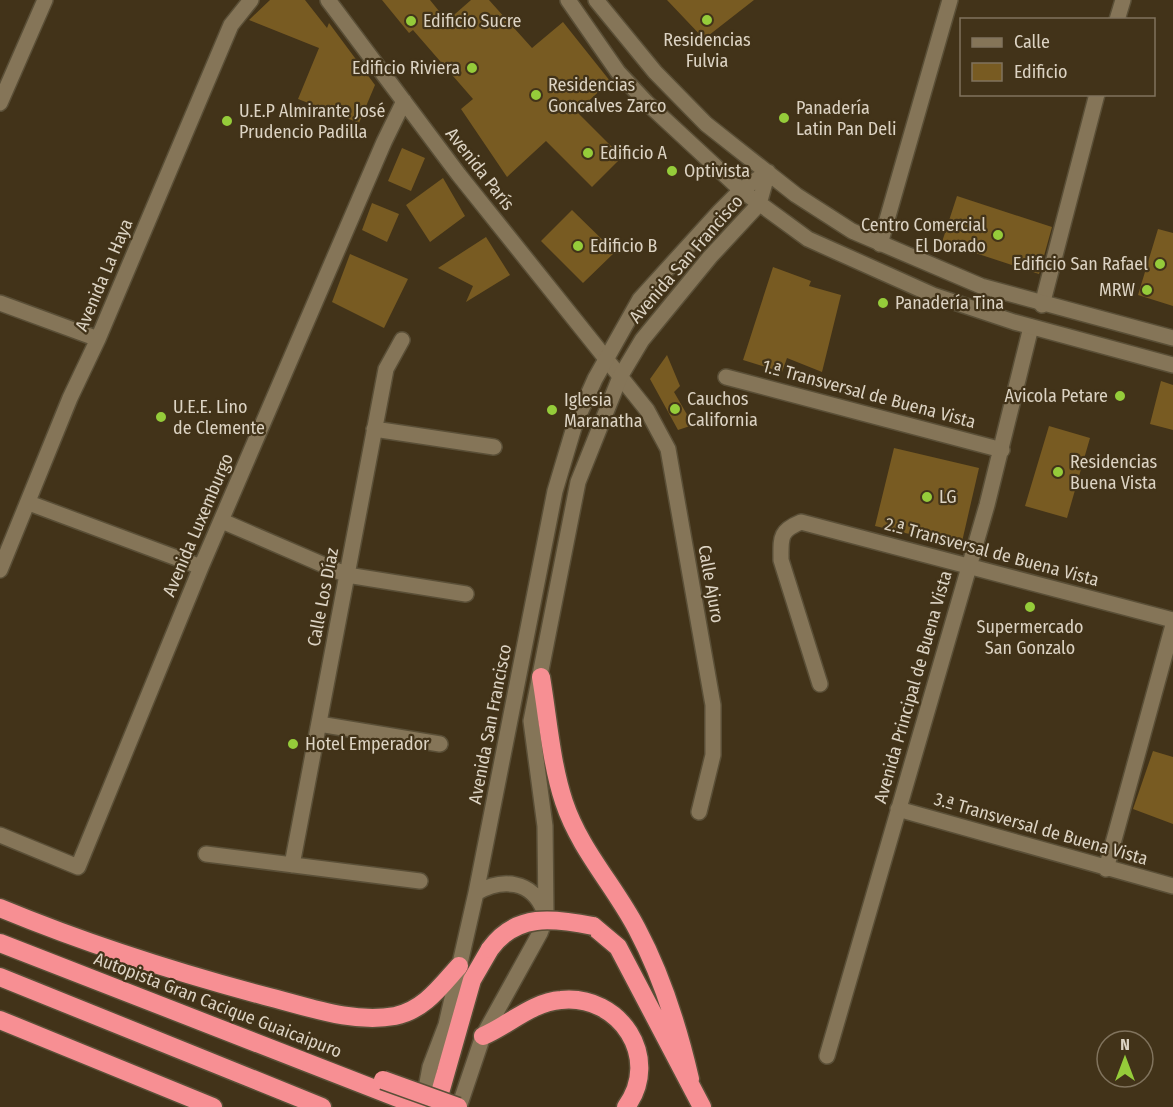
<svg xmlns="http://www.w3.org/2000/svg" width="1173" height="1107" font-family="'Fira Sans Condensed',sans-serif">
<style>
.building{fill:#785b22}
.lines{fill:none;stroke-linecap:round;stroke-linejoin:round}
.street-casing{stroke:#5a4f37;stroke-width:18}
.secondary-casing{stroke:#5a4f37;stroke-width:18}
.highway-casing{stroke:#5a4f37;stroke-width:21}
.street{stroke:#857558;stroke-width:15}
.secondary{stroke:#857558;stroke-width:15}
.highway{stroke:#f78f93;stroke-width:18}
.highway-bridge-casing{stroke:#5a4f37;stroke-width:21;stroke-linecap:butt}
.highway-bridge{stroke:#f78f93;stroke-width:18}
.poi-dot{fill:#95cc3a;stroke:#423319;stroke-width:2}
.labels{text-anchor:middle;stroke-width:4.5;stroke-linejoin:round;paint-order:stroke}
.poi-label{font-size:18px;fill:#dcd3c3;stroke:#423319;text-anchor:start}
.street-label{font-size:18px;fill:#dcd3c3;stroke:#423319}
</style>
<rect width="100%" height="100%" fill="#423319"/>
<path class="building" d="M 270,0 L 305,0 L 327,28 L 329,23 L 375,85 L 359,123 L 298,99 L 319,48 L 249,20 Z
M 382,0 L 430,0 L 447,21 L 471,0 L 489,0 L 532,48 L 563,22 L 610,81 L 577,112 L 622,157 L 592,187 L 546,141 L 507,177 L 461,109 L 473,99 L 413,30 L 409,33 Z
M 667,0 L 754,0 L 704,39 Z
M 402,148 L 425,158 L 411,191 L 388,181 Z
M 443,178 L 465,216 L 430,242 L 406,205 Z
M 957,196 L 1052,227 L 1039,274 L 942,242 Z
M 372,203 L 399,214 L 387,242 L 362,230 Z
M 572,210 L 615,252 L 583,283 L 541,241 Z
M 1158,229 L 1173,233 L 1173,306 L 1138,295 Z
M 486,237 L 510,275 L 466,302 L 473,286 L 438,268 Z
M 350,254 L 408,279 L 384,328 L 332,302 Z
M 773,267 L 811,281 L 809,286 L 841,295 L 822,372 L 787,358 L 782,372 L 743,360 Z
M 667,355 L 680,386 L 674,392 L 693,425 L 678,430 L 650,379 Z
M 1161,381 L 1173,385 L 1173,430 L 1150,424 Z
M 1049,426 L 1090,438 L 1067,518 L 1025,506 Z
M 894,448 L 979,468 L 961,546 L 875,526 Z
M 1153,751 L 1173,757 L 1173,824 L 1133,809 Z"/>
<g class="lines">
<g class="street-casing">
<path id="street" d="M 328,0 L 459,175 L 647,410 L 668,449 L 713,705 L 713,755 L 699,812
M 1117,20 L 1123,0
M 0,103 L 45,0
M 880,244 L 950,0
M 0,303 L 98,339
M 1042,305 L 1097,94
M 726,377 L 1002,450
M 374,429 L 494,447
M 29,503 L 201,567
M 222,521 L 347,575 L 466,594
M 0,570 L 70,398 L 98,339 L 231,25 L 251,0
M 820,684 L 781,560 C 781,538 779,531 801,522 L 1173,620
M 319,724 L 440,744
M 898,809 L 1173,886
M 0,835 L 78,867 L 201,567 L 384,142 L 404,101
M 206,854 L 420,881
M 292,865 L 386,369 L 402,340
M 1106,869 L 1173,625
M 827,1056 L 987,505 L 1031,327"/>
</g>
<g class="secondary-casing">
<path id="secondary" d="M 568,0 L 618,72 L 646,102 L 741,190 L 808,239 L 933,295 L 1014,322 L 1173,365
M 596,0 L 655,72 L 706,124 L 796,195 L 852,231 L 981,286 L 1173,338
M 476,893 C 502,878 532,880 544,911
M 423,1104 L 430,1067 L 446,1025 L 476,893 L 555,491 L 575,424 L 595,379 L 640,299 L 720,211 L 741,190 L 768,172
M 459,1107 L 483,1036 L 540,933 L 546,917 L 545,826 L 531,721 L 578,482 L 620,377 L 642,340 L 710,257 L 759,204 L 768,172"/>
</g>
<g class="highway-casing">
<path id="highway" d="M 541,677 C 548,718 551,763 564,802 C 580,850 614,885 637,929 C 662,976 678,1027 690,1079
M 0,908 C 87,944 175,972 265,996 C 306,1006 352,1024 395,1016 C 424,1010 440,987 459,966
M 593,926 L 618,947 L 702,1107
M 0,943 L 421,1107
M 0,977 L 322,1107
M 0,1020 L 213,1107
M 483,1036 C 509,1025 532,1002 561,1000 C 620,994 662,1058 626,1107
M 436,1107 L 472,980 L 490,949"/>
</g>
<use href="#street" class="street"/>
<use href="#secondary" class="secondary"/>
<use href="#highway" class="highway"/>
<g class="highway-bridge-casing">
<path id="highway-bridge" d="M 490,949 C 516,913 553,918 593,926
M 383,1080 L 458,1107"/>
</g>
<use href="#highway-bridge" class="highway-bridge"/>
</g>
<g class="poi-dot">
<circle cx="707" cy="20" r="6"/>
<circle cx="411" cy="21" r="6"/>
<circle cx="472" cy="68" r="6"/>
<circle cx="536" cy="95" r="6"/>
<circle cx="784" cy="118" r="6"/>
<circle cx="227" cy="121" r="6"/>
<circle cx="588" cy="153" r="6"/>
<circle cx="672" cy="171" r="6"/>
<circle cx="998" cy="235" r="6"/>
<circle cx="578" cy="246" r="6"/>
<circle cx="1160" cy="264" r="6"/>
<circle cx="1147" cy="290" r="6"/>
<circle cx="883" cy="303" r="6"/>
<circle cx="1120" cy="396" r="6"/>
<circle cx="675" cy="409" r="6"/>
<circle cx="552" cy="410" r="6"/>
<circle cx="161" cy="417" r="6"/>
<circle cx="1058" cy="472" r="6"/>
<circle cx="927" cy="497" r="6"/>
<circle cx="1030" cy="607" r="6"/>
<circle cx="293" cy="744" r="6"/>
</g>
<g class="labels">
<g class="poi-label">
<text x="423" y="27">Edificio Sucre</text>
<text x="707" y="46" text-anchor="middle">Residencias<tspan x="707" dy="21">Fulvia</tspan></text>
<text x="460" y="74" text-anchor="end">Edificio Riviera</text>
<text x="548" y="91">Residencias<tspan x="548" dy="21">Goncalves Zarco</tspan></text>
<text x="796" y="114">Panadería<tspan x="796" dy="21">Latin Pan Deli</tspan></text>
<text x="239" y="117">U.E.P Almirante José<tspan x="239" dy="21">Prudencio Padilla</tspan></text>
<text x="600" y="159">Edificio A</text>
<text x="684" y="177">Optivista</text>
<text x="986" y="231" text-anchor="end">Centro Comercial<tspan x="986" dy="21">El Dorado</tspan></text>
<text x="590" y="252">Edificio B</text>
<text x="1148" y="270" text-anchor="end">Edificio San Rafael</text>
<text x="1135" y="296" text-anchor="end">MRW</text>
<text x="895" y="309">Panadería Tina</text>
<text x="1108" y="402" text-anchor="end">Avicola Petare</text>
<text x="687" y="405">Cauchos<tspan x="687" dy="21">California</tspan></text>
<text x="564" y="406">Iglesia<tspan x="564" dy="21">Maranatha</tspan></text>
<text x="173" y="413">U.E.E. Lino<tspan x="173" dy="21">de Clemente</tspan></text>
<text x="1070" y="468">Residencias<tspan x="1070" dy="21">Buena Vista</tspan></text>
<text x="939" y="503">LG</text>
<text x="1030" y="633" text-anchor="middle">Supermercado<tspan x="1030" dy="21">San Gonzalo</tspan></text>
<text x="305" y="750">Hotel Emperador</text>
</g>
<g class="street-label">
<text transform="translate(480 169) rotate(52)" y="6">Avenida París</text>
<text transform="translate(686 259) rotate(-49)" y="6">Avenida San Francisco</text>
<text transform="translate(104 275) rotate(-67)" y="6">Avenida La Haya</text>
<text transform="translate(869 394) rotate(15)" y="6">1.ª Transversal de Buena Vista</text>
<text transform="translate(198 525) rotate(-67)" y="6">Avenida Luxemburgo</text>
<text transform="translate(992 552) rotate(15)" y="6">2.ª Transversal de Buena Vista</text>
<text transform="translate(711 584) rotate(80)" y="6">Calle Ajuro</text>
<text transform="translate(323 597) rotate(-79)" y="6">Calle Los Díaz</text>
<text transform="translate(913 687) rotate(-74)" y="6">Avenida Principal de Buena Vista</text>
<text transform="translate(490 724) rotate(-79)" y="6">Avenida San Francisco</text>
<text transform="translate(1041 829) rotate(16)" y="6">3.ª Transversal de Buena Vista</text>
<text transform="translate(218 1005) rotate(21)" y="6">Autopista Gran Cacique Guaicaipuro</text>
</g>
</g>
<rect x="960" y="18" width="195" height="78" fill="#423319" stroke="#80735d" stroke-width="1.5"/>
<rect x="972" y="38" width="30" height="9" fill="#857558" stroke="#80735d" stroke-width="1.5"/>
<text x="1014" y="48" font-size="18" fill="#dcd3c3">Calle</text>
<rect x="972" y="63" width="30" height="18" fill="#785b22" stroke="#80735d" stroke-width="1.5"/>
<text x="1014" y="78" font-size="18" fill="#dcd3c3">Edificio</text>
<g transform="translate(1125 1059)"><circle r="28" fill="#423319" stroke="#80735d" stroke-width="1.5"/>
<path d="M0-4.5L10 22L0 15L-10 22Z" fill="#95cc3a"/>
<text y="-9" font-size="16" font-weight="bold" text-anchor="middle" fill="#dcd3c3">N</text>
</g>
</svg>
